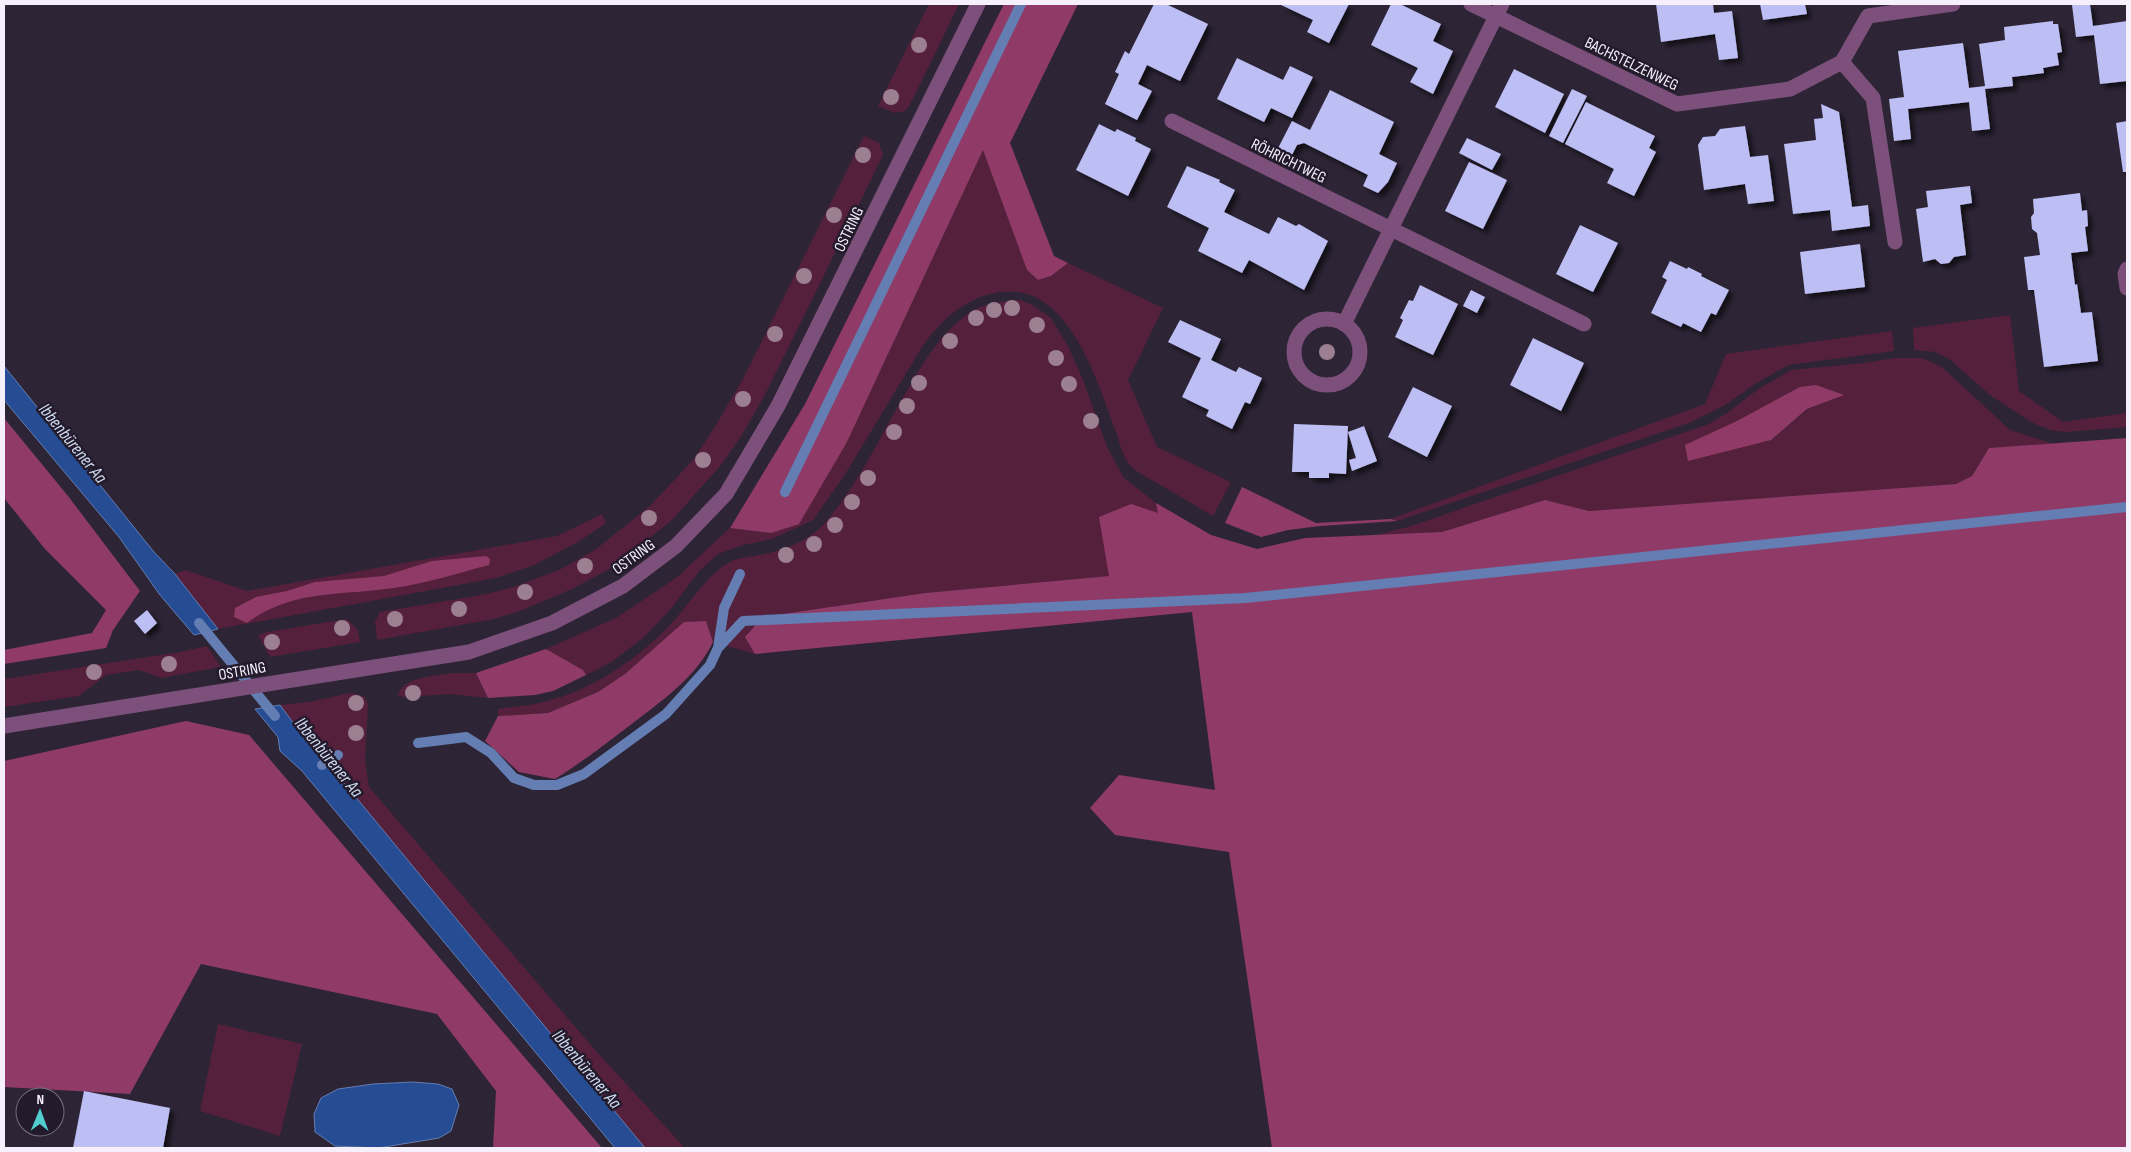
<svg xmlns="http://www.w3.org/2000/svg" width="2131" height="1152" font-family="'Sofia Sans Condensed',sans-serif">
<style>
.green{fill:#55203b;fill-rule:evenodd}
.forest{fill:#903b67}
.water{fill:#264c93;stroke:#647db2}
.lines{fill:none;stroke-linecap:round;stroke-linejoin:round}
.stream{stroke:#647db2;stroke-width:10}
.building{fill:#bdbef3;filter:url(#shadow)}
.street{stroke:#7c507a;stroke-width:15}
.tree{fill:#9d7f92}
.labels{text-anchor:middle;stroke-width:5;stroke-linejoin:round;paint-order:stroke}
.street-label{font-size:16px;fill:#f5f0fc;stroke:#231b2c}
.water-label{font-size:18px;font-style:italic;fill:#cedaef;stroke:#231b2c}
</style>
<defs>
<filter id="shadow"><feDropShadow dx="4.5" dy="4.5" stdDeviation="2.5" flood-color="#0009"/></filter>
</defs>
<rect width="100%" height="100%" fill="#2d2536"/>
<path class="green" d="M 929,4 L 959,4 L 912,101 L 905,111 L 895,113 L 878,106 Z
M 864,136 L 879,143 L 883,155 L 767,391 L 742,435 L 721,465 L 672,520 L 613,567 L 572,589 L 520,611 L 494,619 L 377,640 L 375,621 L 380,612 L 487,594 L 517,586 L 559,570 L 595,550 L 650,506 L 693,460 L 716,425 L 743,379 Z
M 983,150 L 1027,270 L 1038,280 L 1051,276 L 1068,263 L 1163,308 L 1128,380 L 1157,447 L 1231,482 L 1213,516 C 1194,505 1176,494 1157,483 C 1148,478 1136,472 1129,464 C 1122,456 1119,439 1115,429 C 1096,379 1069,283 1000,292 C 966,297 941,320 922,347 L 844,476 L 813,520 L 772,539 L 743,545 L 718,554 L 700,570 L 670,610 L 643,638 L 610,663 L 586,675 L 583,670 L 546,649 L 616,618 L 676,578 L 730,528 L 771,533 L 847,442 Z
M 1021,300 L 1032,305 L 1051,318 L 1068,346 L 1083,380 L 1107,447 L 1124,478 L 1156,503 L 1159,513 L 1109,576 L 925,593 L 836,606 L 745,637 L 755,654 L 713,642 L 706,621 L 685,622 L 625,674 L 598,692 L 548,713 L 498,716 L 498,709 C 510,707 523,706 535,704 C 586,694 635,662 670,625 C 688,606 707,574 730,562 C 739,557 750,557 759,555 C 782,551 807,542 823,525 C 860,484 882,431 911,384 C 927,356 946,327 974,310 C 988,302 1006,301 1021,300 Z
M 2010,315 L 2019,391 L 2063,422 L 2127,413 L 2127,427 L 2066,432 L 2050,430 L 2031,422 L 1990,395 L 1949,359 L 1935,352 L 1914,350 L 1913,328 Z
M 1892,331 L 1894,351 L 1788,365 L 1755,384 L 1725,405 L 1689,423 L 1397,521 L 1391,519 L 1705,404 L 1726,354 Z
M 1894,358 L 1922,358 L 1942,367 L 2010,430 L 2054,444 L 1989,448 L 1972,476 L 1956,484 L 1589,511 L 1545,500 L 1442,532 L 1376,535 L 1408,527 L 1709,424 L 1727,413 L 1757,390 L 1791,370 L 1865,363 ZM 1843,395 L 1808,409 L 1771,440 L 1737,421 L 1778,400 Z
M 602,514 L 606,523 L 578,542 L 534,565 L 496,578 L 218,629 L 175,574 L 186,570 L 247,591 L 557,536 Z
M 347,619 L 358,630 L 360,642 L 270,657 L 258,635 L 267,632 Z
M 207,646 L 221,667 L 161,678 L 139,670 L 106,675 L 79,696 L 4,707 L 4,679 L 180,652 Z
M 453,673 L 476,673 L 488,698 L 450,694 L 403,697 L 398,695 C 403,676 437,676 453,673 Z
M 350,693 L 364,696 L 368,704 L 365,761 L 369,787 L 595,1050 L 685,1148 L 645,1148 L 630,1132 L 331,767 L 332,757 L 315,752 L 280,705 L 309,702 Z
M 218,1024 L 302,1044 L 280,1136 L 200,1111 Z"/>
<path class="forest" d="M 1004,4 L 1078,4 L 1010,143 L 1054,256 L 1068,263 L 1051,276 L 1038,280 L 1027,270 L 983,150 L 847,442 L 799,524 L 771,533 L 730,528 L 805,404 Z
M 1816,385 L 1844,395 L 1807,409 L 1771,440 L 1688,461 L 1685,445 L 1737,421 L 1800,387 Z
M 4,418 L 68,496 L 140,591 L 113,630 L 106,648 L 4,664 L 4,650 L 92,633 L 106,610 L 45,549 L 4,498 Z
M 2127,438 L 2127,1137 L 2126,1148 L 1272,1148 L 1229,852 L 1115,835 L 1090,808 L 1119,775 L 1215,790 L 1192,612 L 755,654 L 745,637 L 763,617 L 925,593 L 1109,576 L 1099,517 L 1131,504 L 1158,513 L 1156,503 L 1211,535 L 1257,549 L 1305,538 L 1442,532 L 1545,500 L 1589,511 L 1956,484 L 1972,476 L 1989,448 Z
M 1242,487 L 1316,523 L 1391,519 L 1397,521 L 1320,526 L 1288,530 L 1261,537 L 1225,523 Z
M 486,556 L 490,559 L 489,565 C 458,573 425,584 393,588 C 341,596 292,589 247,623 L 234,617 L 235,608 L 256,597 L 287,591 L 315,582 L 384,576 L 432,561 Z
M 706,621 L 713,642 C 696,677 663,700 633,723 C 607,743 582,762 555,779 L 519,772 L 485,741 L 498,716 L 548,713 L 598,692 L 625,674 L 684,622 Z
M 546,649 L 583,670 L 586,675 L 553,691 L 535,695 L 488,698 L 476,673 Z
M 186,721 L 249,735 L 602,1148 L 493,1148 L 496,1091 L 437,1014 L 201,964 L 130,1094 L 4,1087 L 4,761 Z"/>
<path class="water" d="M 4,366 L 154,552 L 175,574 L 218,629 L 194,635 L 160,595 L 119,537 L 4,400 Z
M 280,705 L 315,752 L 328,750 L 332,757 L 331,767 L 645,1148 L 615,1148 L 302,771 L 280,751 L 278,737 L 255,709 Z
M 413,1082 L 438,1084 L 452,1089 L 459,1105 L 451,1131 L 439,1138 L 378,1148 L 335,1146 L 315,1132 L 314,1114 L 321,1098 L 338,1089 L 373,1084 Z"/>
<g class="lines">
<path class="stream" d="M 785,492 L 1021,4
M 199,623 L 275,716
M 718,648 L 724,608 L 740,574
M 418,743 L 466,737 L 491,753 L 514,778 L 534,785 L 557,785 L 584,774 L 666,714 L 710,665 L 718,648 L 743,621 L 1245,598 L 2127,507
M 322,765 L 338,755"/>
</g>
<path class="building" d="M 1154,4 L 1166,4 L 1208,24 L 1180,81 L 1147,65 L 1138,84 L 1152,91 L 1137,120 L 1105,104 L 1119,74 L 1115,72 L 1125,51 L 1129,54 Z
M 1279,4 L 1349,4 L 1329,43 L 1307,32 L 1313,20 Z
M 1391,4 L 1400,4 L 1441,24 L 1433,41 L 1453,51 L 1433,94 L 1410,82 L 1418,68 L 1371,45 Z
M 1656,4 L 1713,4 L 1714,13 L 1732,11 L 1738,58 L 1719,60 L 1715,34 L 1661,42 Z
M 1760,4 L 1805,4 L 1807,14 L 1763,20 Z
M 2090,4 L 2093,26 L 2127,21 L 2127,81 L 2100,84 L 2094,35 L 2076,37 L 2072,5 Z
M 2053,21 L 2053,24 L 2058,24 L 2062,52 L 2057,53 L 2059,65 L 2043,68 L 2044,73 L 2012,77 L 2013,86 L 1985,89 L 1990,129 L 1972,131 L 1969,102 L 1908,109 L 1911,139 L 1894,141 L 1889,99 L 1904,97 L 1898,51 L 1963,43 L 1969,88 L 1985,86 L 1979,44 L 2005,40 L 2004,27 Z
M 1237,58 L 1283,80 L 1290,66 L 1313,77 L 1292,118 L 1271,108 L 1264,122 L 1217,99 Z
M 1514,69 L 1564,94 L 1545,133 L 1495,107 Z
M 1572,89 L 1587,96 L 1563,143 L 1549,136 Z
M 1330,90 L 1394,122 L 1379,154 L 1397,163 L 1388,182 L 1378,193 L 1363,186 L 1368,175 L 1304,143 L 1297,145 L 1288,163 L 1274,156 L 1292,121 L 1310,130 Z
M 1586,102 L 1655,136 L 1649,148 L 1656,152 L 1634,196 L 1607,183 L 1614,169 L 1565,144 Z
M 1821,104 L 1839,112 L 1852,207 L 1868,205 L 1870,226 L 1832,231 L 1830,210 L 1793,214 L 1784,144 L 1816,140 L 1814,119 L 1823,118 Z
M 2127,121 L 2127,172 L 2123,172 L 2116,123 Z
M 1099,124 L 1115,132 L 1117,129 L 1136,138 L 1135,141 L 1151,149 L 1128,196 L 1076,170 Z
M 1745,126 L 1750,157 L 1768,155 L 1774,201 L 1748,204 L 1745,184 L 1704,190 L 1698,145 L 1703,137 L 1715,136 L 1720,129 Z
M 1467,138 L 1501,154 L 1492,170 L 1459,153 Z
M 1469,162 L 1507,180 L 1483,229 L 1445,211 Z
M 1187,166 L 1220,180 L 1219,182 L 1235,190 L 1224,212 L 1269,234 L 1278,217 L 1296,226 L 1299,224 L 1328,241 L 1304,290 L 1249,260 L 1242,273 L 1198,251 L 1209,228 L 1167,207 Z
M 1970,186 L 1972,203 L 1960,205 L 1966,255 L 1954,257 L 1949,263 L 1941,264 L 1935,259 L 1923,262 L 1916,209 L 1928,207 L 1926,191 Z
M 2080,193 L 2082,211 L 2087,210 L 2088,226 L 2085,227 L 2088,251 L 2071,253 L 2075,285 L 2077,284 L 2081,313 L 2092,312 L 2098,361 L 2044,367 L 2034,290 L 2028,290 L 2024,257 L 2040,255 L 2037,233 L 2032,229 L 2031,217 L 2034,213 L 2033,199 Z
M 1580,225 L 1618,243 L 1593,292 L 1556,274 Z
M 1860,244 L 1865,287 L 1805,294 L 1800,252 Z
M 1670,261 L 1687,269 L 1688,267 L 1702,274 L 1701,276 L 1729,290 L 1716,315 L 1711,313 L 1701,332 L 1683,323 L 1681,327 L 1651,313 L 1667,280 L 1662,277 Z
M 1420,285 L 1458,304 L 1433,355 L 1395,337 L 1403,320 L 1400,318 L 1409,300 L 1413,301 Z
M 1471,290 L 1485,297 L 1477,313 L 1463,306 Z
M 1180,320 L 1221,339 L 1211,360 L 1236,372 L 1239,367 L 1262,378 L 1250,404 L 1245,402 L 1232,429 L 1206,416 L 1209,410 L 1182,397 L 1201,358 L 1168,342 Z
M 1533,338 L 1584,363 L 1561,411 L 1510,385 Z
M 1413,387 L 1452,406 L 1427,457 L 1388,437 Z
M 1294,424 L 1348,426 L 1346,474 L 1329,473 L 1329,478 L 1309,478 L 1309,472 L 1292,472 Z
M 1364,426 L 1377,461 L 1352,471 L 1349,460 L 1356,458 L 1348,432 Z
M 147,610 L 157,623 L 145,634 L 134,621 Z
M 84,1091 L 170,1108 L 163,1148 L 73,1148 Z"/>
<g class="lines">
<path class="street" d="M 1471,4 L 1677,104 L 1790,89 L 1842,62 L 1868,16 L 1953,4
M 1842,62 L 1873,98 L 1895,242
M 1172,121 L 1584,324
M 2127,269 L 2125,274 L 2127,288
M1294 352a33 33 0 1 1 66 0a33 33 0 1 1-66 0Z
M 1344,324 L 1502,4
M 4,726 L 469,652 L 552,623 L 623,586 L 676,546 L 726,494 L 778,406 L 978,4"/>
</g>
<g class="tree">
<circle cx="919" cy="45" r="8"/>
<circle cx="891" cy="97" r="8"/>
<circle cx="863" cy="155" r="8"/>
<circle cx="834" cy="215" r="8"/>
<circle cx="804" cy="276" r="8"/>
<circle cx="1012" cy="308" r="8"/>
<circle cx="994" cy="310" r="8"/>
<circle cx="976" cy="318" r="8"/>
<circle cx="1037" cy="325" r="8"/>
<circle cx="775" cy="334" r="8"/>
<circle cx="950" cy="341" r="8"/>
<circle cx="1327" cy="352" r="8"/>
<circle cx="1056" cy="358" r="8"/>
<circle cx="919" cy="383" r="8"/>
<circle cx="1069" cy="384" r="8"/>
<circle cx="743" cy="399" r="8"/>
<circle cx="907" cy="406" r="8"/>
<circle cx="1091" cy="421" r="8"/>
<circle cx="894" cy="432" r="8"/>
<circle cx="703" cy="460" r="8"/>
<circle cx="868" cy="478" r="8"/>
<circle cx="852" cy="502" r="8"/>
<circle cx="649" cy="518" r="8"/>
<circle cx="835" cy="525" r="8"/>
<circle cx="814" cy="544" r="8"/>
<circle cx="786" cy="555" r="8"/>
<circle cx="585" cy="566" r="8"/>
<circle cx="525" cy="592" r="8"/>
<circle cx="459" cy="609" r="8"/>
<circle cx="395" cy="619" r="8"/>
<circle cx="342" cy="628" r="8"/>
<circle cx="272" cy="642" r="8"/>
<circle cx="169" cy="664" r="8"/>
<circle cx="94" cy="672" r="8"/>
<circle cx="413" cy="693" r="8"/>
<circle cx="356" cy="703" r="8"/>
<circle cx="356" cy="733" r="8"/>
</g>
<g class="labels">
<g class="street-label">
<text transform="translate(1632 63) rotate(26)" y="6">BACHSTELZENWEG</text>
<text transform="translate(1289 160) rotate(26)" y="6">RÖHRICHTWEG</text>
<text transform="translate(848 229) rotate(-64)" y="6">OSTRING</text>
<text transform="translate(633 556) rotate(-36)" y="6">OSTRING</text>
<text transform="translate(242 670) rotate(-10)" y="6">OSTRING</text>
</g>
<g class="water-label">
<text transform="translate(73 443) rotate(51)" y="6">Ibbenbürener Aa</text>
<text transform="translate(329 757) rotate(51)" y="6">Ibbenbürener Aa</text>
<text transform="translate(587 1069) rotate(50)" y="6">Ibbenbürener Aa</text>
</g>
</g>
<rect width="2131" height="1152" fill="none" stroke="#f5f0fc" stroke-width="10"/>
<g transform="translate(40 1112) rotate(1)"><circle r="24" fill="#231b2c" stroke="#77707f"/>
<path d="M0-4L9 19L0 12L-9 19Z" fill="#52cdcd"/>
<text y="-8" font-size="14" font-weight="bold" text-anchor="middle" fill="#f5f0fc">N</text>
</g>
</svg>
